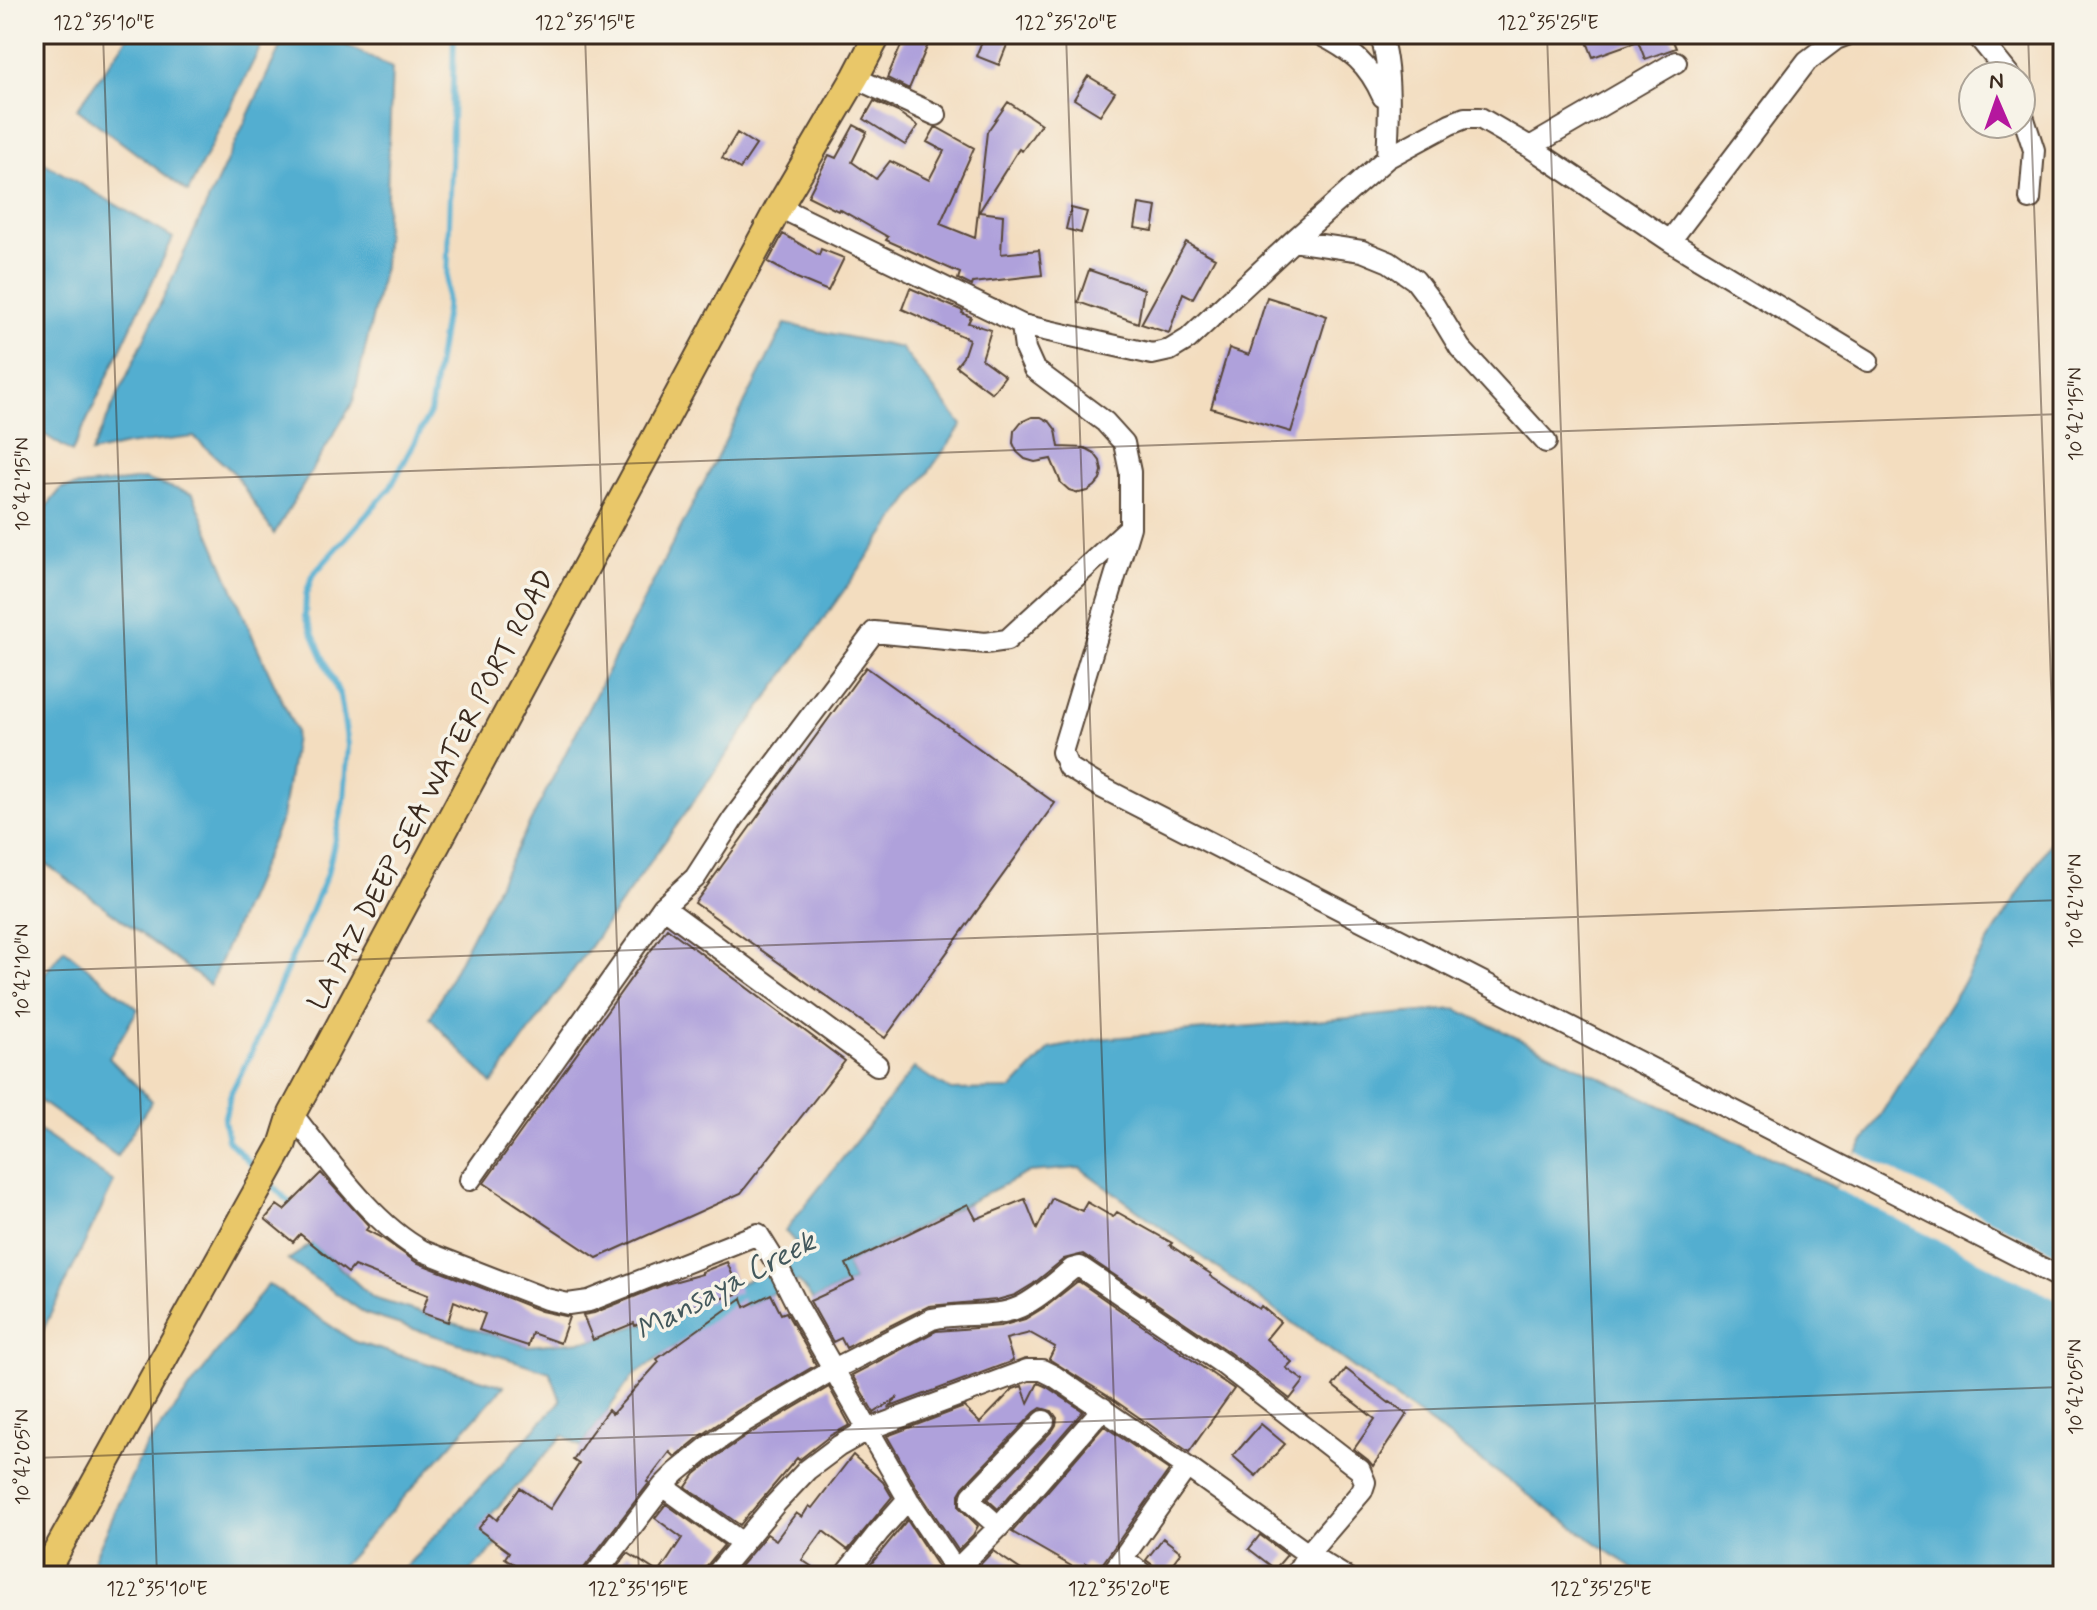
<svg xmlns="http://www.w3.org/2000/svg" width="2097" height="1610" font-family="Mynerve,sans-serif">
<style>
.water{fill:#52aed0;stroke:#466c77;stroke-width:2}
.pier{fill:#f3ddbf}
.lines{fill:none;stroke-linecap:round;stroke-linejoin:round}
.stream{stroke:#52aed0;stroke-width:6}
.building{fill:#afa1db}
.minor-casing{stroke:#574536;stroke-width:24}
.major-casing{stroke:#574536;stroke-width:30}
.minor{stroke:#fff;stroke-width:20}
.major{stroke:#e9c769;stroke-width:26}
.ticks{fill:none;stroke:#3b2a1e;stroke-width:2;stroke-opacity:0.45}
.labels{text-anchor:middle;stroke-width:7;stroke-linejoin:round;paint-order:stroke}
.street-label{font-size:28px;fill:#3b2a1e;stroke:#f7f3e8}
.water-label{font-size:30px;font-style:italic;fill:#43585c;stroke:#f7f3e8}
.neatline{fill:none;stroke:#3b2a1e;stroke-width:3}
.ticks-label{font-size:20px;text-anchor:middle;fill:#3b2a1e}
</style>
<rect width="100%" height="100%" fill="#f7f3e8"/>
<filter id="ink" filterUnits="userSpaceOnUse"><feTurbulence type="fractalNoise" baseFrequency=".0125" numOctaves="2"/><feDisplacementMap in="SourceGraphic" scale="16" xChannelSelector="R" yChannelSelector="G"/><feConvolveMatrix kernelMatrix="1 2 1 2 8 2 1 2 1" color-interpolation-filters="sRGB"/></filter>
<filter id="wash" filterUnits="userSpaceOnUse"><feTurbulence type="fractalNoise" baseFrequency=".006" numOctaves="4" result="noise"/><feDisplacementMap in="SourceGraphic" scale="32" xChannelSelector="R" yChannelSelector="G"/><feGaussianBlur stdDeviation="1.8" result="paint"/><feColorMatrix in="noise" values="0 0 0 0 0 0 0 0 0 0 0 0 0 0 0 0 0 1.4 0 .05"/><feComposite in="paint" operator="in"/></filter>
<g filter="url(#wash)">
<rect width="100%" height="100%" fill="#f3ddbf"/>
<path class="water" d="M 130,34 L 267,34 L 188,192 L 77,109 Z
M 286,34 L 324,34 L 392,68 L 384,266 L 353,402 L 274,534 L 235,474 L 194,437 L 126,445 L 91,453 Z
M 34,157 L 173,238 L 72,452 L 34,428 Z
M 785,324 L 901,348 L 962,425 L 492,1084 L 430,1018 Z
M 144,479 L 193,494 L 255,642 L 296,731 L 282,818 L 210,985 L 34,855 L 34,521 L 62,488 Z
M 2063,822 L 2063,1576 L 1644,1576 L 1556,1515 L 1080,1168 L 1029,1172 L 846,1264 L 854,1281 L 813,1300 L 798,1281 L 712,1323 L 674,1347 L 633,1376 L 581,1447 L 563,1435 L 479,1528 L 498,1544 L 466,1576 L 397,1576 L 561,1401 L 550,1372 L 366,1314 L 288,1260 L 313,1243 L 373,1298 L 528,1346 L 593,1340 L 686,1309 L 805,1253 L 785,1231 L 914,1068 L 951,1090 L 1012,1089 L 1050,1049 L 1098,1039 L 1456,1009 L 1835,1188 Z
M 64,949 L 138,1009 L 109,1058 L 152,1101 L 117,1156 L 34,1097 L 34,987 Z
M 34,1127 L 114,1182 L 34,1349 Z
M 268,1284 L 355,1342 L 504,1386 L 333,1576 L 86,1576 L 143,1451 Z"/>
<path class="pier" d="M 1857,1152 L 2063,1257 L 2063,1303 L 1835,1188 Z"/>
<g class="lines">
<path class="stream" d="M 259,1172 L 228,1140 L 224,1120 L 231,1093 L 254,1047 L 327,874 L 344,800 L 348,745 L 340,696 L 305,617 L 306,595 L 312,576 L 390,488 L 430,413 L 446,309 L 451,166 L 454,34
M 270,1183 L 296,1209"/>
</g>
<g id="blocks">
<path class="building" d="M 906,34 L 916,34 L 930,40 L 909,89 L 887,78 Z
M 985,34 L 994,34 L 1009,40 L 999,65 L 976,56 Z
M 1584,34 L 1670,34 L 1676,48 L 1645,59 L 1638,41 L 1593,57 Z
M 1088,76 L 1115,92 L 1100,115 L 1074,99 Z
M 874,101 L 898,112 L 918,126 L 905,145 L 864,119 Z
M 1008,102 L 1041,124 L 1022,151 L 1019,149 L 979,212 L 1003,215 L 1001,254 L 1039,250 L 1042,275 L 973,283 L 972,286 L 958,279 L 960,273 L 886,240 L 888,237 L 839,209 L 838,211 L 808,196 L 829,155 L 836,158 L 854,125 L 867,132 L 852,162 L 876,179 L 890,161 L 929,180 L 944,151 L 927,142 L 935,128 L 938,128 L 974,148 L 940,224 L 975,238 L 987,132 Z
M 737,133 L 756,145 L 740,169 L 722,158 Z
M 1139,204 L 1157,207 L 1153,231 L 1135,228 Z
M 1071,208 L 1087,212 L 1081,233 L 1066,229 Z
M 783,234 L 819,255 L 821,249 L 844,258 L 828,291 L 797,278 L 768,262 Z
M 1186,242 L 1215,258 L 1193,298 L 1183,293 L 1169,333 L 1141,324 Z
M 1089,270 L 1144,289 L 1138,323 L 1078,302 Z
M 910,288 L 963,311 L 962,313 L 971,317 L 968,323 L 991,330 L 982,359 L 1005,376 L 992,393 L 956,366 L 963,357 L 969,339 L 902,309 Z
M 1267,297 L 1327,316 L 1291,432 L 1211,408 L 1229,348 L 1249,355 Z
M 1032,417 L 1041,417 L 1050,422 L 1056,430 L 1059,447 L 1085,448 L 1094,453 L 1100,461 L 1102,471 L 1100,480 L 1095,486 L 1088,491 L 1079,493 L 1069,490 L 1061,483 L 1051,459 L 1035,462 L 1025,459 L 1017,452 L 1013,443 L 1014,431 L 1021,422 Z
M 866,667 L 1055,803 L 885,1038 L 695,903 Z
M 667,928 L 845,1061 L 741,1193 L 597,1258 L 484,1183 Z
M 321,1173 L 369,1226 L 366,1230 L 382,1238 L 416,1262 L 541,1311 L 569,1317 L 560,1343 L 532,1333 L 528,1346 L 479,1330 L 485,1314 L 454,1301 L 448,1322 L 422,1313 L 428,1295 L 354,1266 L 348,1273 L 300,1234 L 293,1242 L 265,1219 L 277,1205 L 284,1210 Z
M 1052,1198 L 1082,1211 L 1087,1202 L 1113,1217 L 1117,1212 L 1172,1243 L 1170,1245 L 1192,1260 L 1191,1261 L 1211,1274 L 1210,1276 L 1259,1309 L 1261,1306 L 1280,1322 L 1266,1339 L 1292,1362 L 1286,1368 L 1304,1381 L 1290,1399 L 1230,1353 L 1083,1254 L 1064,1259 L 1033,1284 L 1015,1295 L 997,1300 L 929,1306 L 846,1348 L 841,1338 L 833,1342 L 810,1301 L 854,1281 L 846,1264 L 968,1204 L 976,1219 L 1025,1199 L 1037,1229 Z
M 727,1262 L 740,1293 L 654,1318 L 635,1326 L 634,1323 L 593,1340 L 583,1315 L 594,1313 L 666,1284 L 702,1274 L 702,1272 Z
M 1078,1281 L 1234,1389 L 1189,1452 L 1111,1398 L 1049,1359 L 1055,1347 L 1030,1333 L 1006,1339 L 1013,1361 L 890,1407 L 898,1397 L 874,1413 L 852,1375 L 936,1331 L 1001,1326 L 1025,1319 L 1048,1305 Z
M 771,1294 L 781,1314 L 786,1312 L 816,1365 L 737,1411 L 702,1435 L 675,1457 L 670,1452 L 647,1482 L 649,1483 L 584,1568 L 581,1576 L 505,1576 L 514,1564 L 505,1558 L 509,1552 L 478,1529 L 490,1514 L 497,1520 L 520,1488 L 550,1509 L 579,1464 L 573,1460 L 590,1434 L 608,1410 L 612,1414 L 659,1362 L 657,1359 L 742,1298 L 745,1307 Z
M 1346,1369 L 1389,1403 L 1390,1402 L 1407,1414 L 1373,1466 L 1368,1460 L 1354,1449 L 1375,1419 L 1333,1386 Z
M 1038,1383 L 1047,1387 L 1083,1411 L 998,1509 L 987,1499 L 1053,1430 L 1056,1425 L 1057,1418 L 1052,1411 L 1041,1408 L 1035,1412 L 963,1487 L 959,1494 L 959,1507 L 978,1526 L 973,1535 L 958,1550 L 919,1492 L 887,1436 L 964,1407 L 980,1423 L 1013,1389 L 1022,1386 L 1028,1403 Z
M 829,1387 L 850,1425 L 831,1435 L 799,1460 L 797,1458 L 740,1525 L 686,1487 L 695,1474 L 717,1456 L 751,1433 Z
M 1261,1424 L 1285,1444 L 1256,1476 L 1233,1456 Z
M 1104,1426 L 1169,1470 L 1098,1570 L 1086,1563 L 1080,1571 L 1012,1532 Z
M 853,1455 L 883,1482 L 892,1497 L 848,1550 L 823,1531 L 802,1560 L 826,1576 L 732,1576 L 767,1534 L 776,1540 L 796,1513 L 802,1517 L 809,1506 L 812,1508 Z
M 666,1504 L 724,1545 L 705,1568 L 702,1576 L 610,1576 L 628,1553 L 659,1573 L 682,1538 L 655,1518 Z
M 907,1520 L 939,1569 L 937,1575 L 861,1576 Z
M 1260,1535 L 1287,1555 L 1275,1569 L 1249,1549 Z
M 1163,1538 L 1181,1552 L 1163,1576 L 1158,1576 L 1154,1566 L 1146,1560 Z
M 993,1551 L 1030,1576 L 979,1576 L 974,1573 L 974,1571 Z"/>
</g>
</g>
<g filter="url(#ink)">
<use href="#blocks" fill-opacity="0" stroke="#574536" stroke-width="2"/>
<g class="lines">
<g class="minor-casing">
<path id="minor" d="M 1319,34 C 1351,50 1368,63 1383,97
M 1380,34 C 1392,68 1389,122 1387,158
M 1976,34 L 2010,76
M 855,78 L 936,115
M 2021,110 L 2034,150 L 2030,199
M 1530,147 L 1676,62
M 779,207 L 1022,325 L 1152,354 L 1170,350 L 1188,339 L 1293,241 L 1387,158 L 1450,124 L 1465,118 L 1480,118 L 1530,147 L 1670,241 L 1868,361
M 1293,241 L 1362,251 L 1389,262 L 1415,280 L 1434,305 L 1460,348 L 1546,442
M 1670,241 L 1807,61 L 1836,39 L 1849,34
M 1022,325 L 1025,349 L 1034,369 L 1105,422 L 1124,443 L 1130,472 L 1130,527 L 1062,752 L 1068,767 L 1099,786 L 2063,1279
M 663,907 L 877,1065
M 292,1114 C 328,1159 372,1224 423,1251 L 546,1299 L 568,1304 L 589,1301 L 758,1234 L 776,1263 L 798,1307 L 908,1499 L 955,1569 L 962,1576
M 470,1180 L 663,907 L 695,878 L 733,819 L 874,632 L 986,643 L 1007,640 L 1130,527
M 663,1486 L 741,1542
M 999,1527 L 971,1502 L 972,1496 L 1044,1421
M 1124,1559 L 1145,1576
M 594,1576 L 663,1486 L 677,1472 L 709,1446 L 744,1422 L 834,1369 L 932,1319 C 960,1312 994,1319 1020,1307 C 1039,1298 1056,1282 1072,1269 L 1080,1267 L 1223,1364 L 1360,1470 L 1365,1482 L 1362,1491 L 1308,1554 L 1294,1576
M 715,1576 L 776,1503 L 807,1470 L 839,1446 L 869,1429 L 1027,1370 L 1042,1370 L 1054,1376 L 1187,1467 L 1308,1554 L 1344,1576
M 844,1576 L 878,1533 L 908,1499
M 950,1576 L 999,1527 L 1103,1408
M 1110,1576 L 1187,1467"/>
</g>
<g class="major-casing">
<path id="major" d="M 43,1576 L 282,1146 L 292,1114 L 779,207 L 856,76 L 878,34"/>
</g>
<use href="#minor" class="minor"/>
<use href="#major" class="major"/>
</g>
</g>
<path class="ticks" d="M 103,34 L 157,1576M 585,34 L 639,1576M 1066,34 L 1120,1576M 1547,34 L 1601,1576M 2028,34 L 2063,1022M 34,484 L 2063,414M 34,971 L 2063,900M 34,1458 L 2063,1387"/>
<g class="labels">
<g class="street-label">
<text transform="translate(430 789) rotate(-62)" y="10">LA PAZ DEEP SEA WATER PORT ROAD</text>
</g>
<g class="water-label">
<text transform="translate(725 1285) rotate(-28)" y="10">Mansaya Creek</text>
</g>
</g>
<rect width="2097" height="1610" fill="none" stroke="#f7f3e8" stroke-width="88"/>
<g transform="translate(1997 100) rotate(358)"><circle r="38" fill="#f7f3e8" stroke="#aca397" stroke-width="2"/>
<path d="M0-6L14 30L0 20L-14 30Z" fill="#b5179e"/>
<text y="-12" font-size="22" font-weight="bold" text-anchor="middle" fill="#3b2a1e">N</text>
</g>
<rect x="44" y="44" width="2009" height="1522" class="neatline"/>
<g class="ticks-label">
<text x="104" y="29">122°35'10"E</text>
<text x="585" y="29">122°35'15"E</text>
<text x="1066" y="29">122°35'20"E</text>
<text x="1548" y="29">122°35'25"E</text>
<text transform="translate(2075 414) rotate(-90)" y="7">10°42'15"N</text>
<text transform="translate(22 484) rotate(-90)" y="7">10°42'15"N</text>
<text transform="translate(2075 901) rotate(-90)" y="7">10°42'10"N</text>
<text transform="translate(22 971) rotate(-90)" y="7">10°42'10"N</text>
<text transform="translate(2075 1387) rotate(-90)" y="7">10°42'05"N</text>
<text transform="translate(22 1457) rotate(-90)" y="7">10°42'05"N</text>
<text x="157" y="1595">122°35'10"E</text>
<text x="638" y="1595">122°35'15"E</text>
<text x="1119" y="1595">122°35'20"E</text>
<text x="1601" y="1595">122°35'25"E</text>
</g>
</svg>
